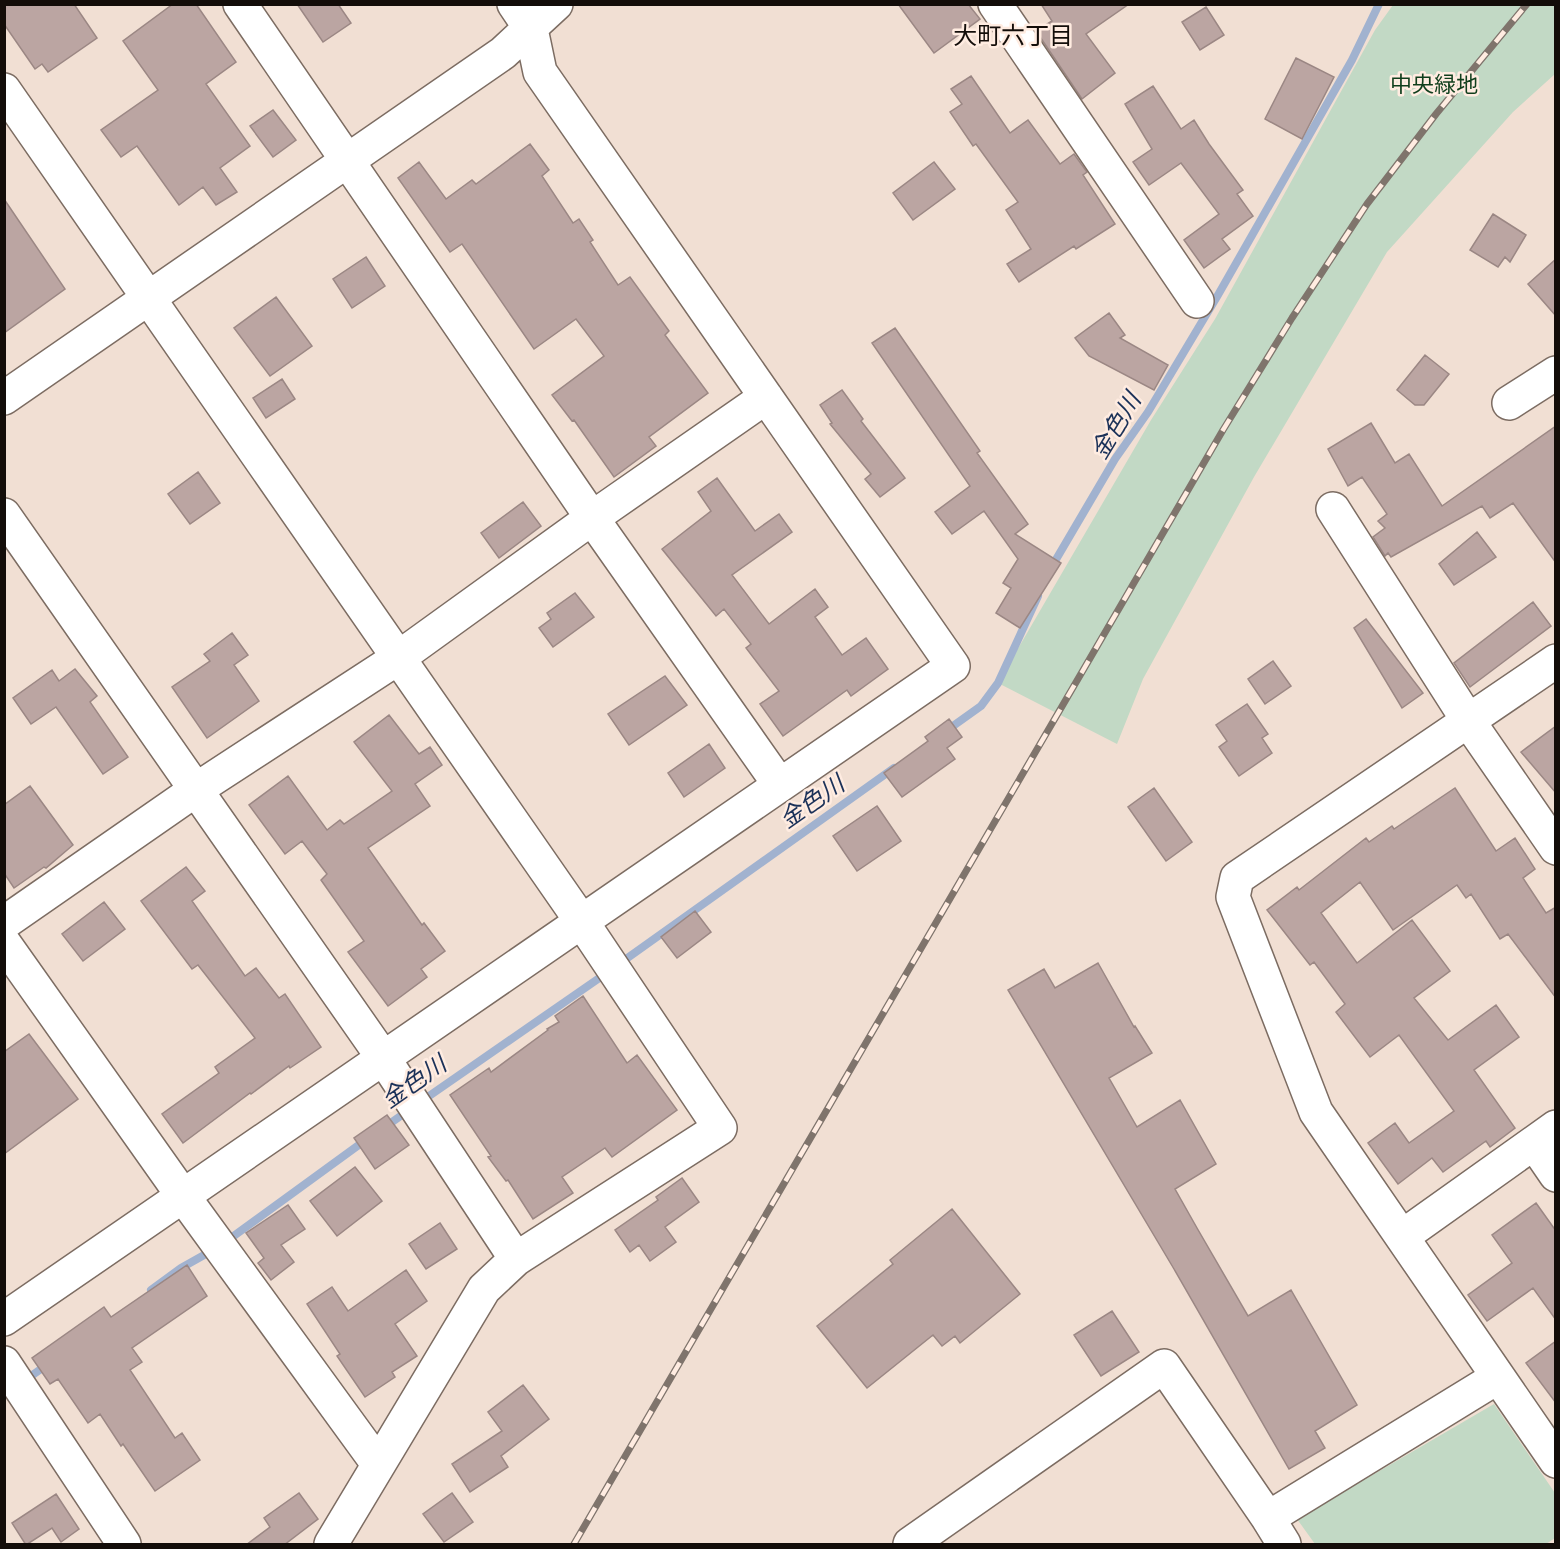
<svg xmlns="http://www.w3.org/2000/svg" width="1560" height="1549" font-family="'Sofia Sans Condensed','Noto Sans JP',sans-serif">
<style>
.green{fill:#c2d9c5}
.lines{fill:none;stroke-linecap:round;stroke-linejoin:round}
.stream{stroke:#a1b2cf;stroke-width:8}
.building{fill:#bba5a2;stroke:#9b8784;stroke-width:1.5}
.minor-casing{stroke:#7c6c62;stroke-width:36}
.minor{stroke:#fff;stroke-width:33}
.rail-casing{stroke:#7f746c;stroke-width:7}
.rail{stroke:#ffece1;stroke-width:4.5;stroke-dasharray:14;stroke-linecap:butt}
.labels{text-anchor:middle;stroke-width:5;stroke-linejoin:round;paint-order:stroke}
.park-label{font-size:22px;fill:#103e1c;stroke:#ffece1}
.neighbourhood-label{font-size:24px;fill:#130d09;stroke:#ffece1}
.water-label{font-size:24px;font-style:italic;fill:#1b3158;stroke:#ffece1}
</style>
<rect width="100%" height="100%" fill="#f1dfd3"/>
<path class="green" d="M 1393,5 L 1555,5 L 1555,74 L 1513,112 L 1387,252 L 1254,477 L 1143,679 L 1117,744 L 998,683 L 1151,420 L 1215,319 L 1375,30 Z
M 1494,1404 L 1555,1493 L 1555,1538 L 1546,1544 L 1315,1544 L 1297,1519 Z"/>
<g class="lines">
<path class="stream" d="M 1051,568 L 1115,459 L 1148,412 L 1218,295 L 1352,60 L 1379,4
M 946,731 L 981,706 L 998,683 L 1038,596
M 619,964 L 894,768
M 419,1103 L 608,972
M 385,1127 L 409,1110
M 224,1243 L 367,1139
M 151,1290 L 181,1268 L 213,1250
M 24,1381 L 48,1364"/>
</g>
<path class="building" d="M 4,4 L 74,4 L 97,38 L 48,72 L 42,64 L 35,69 L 4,24 Z
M 173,4 L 196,4 L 236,62 L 206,84 L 250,146 L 220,168 L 237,192 L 216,205 L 203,187 L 179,205 L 137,146 L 121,157 L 101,130 L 158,90 L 123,41 Z
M 297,4 L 338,4 L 351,23 L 323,42 Z
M 898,4 L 968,4 L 980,19 L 934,53 Z
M 1041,4 L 1129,4 L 1086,34 L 1115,73 L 1082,99 L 1036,31 L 1052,21 Z
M 1206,7 L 1224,35 L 1200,50 L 1182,22 Z
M 1296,58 L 1334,77 L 1302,139 L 1265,119 Z
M 971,76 L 1010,133 L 1028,120 L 1060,164 L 1074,154 L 1087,172 L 1083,175 L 1115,224 L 1076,249 L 1074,246 L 1019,282 L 1007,264 L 1031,249 L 1006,210 L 1018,202 L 976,144 L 973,146 L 950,112 L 962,104 L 951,89 Z
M 1153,86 L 1181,129 L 1194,120 L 1209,144 L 1243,190 L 1237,194 L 1253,216 L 1222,239 L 1230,249 L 1204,268 L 1184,240 L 1219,214 L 1181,163 L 1149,185 L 1133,162 L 1152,149 L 1125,104 Z
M 273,110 L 296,140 L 273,157 L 250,126 Z
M 530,144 L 549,170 L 542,176 L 573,223 L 579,219 L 593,240 L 590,242 L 618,285 L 630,277 L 669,331 L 665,335 L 708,393 L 649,437 L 656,446 L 614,477 L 574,420 L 572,421 L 552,395 L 604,356 L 576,319 L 534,349 L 462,244 L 450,252 L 398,178 L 419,162 L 446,199 L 472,180 L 476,184 Z
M 934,162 L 955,189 L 913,220 L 893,193 Z
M 4,199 L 65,289 L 4,333 Z
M 1493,214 L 1526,235 L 1510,262 L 1505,257 L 1498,267 L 1470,250 Z
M 366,257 L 385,286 L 352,308 L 333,279 Z
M 1556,259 L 1556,316 L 1528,284 Z
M 276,297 L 312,346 L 270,376 L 234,328 Z
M 1109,313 L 1125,335 L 1120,338 L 1168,365 L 1154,390 L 1089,356 L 1075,338 Z
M 895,328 L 980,451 L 977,453 L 1028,524 L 1015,534 L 1061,563 L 1020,628 L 996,613 L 1011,588 L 1003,583 L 1018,559 L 984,511 L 952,534 L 935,512 L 970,486 L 872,343 Z
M 1425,355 L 1449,374 L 1424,405 L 1415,405 L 1397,390 Z
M 282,379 L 295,399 L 266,418 L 253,398 Z
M 842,390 L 863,419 L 861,421 L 905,478 L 880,497 L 865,479 L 871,474 L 830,424 L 832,423 L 820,405 Z
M 1371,423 L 1395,463 L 1409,454 L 1442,506 L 1556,426 L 1556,563 L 1513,503 L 1490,518 L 1482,506 L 1391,557 L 1388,553 L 1385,556 L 1373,537 L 1385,528 L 1378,521 L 1387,514 L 1362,477 L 1348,486 L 1328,449 Z
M 198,472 L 220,503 L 190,524 L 168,494 Z
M 717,478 L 755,531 L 779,514 L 792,532 L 732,575 L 769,624 L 815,589 L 828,607 L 815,617 L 842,655 L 866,638 L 888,669 L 851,696 L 847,690 L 783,736 L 760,704 L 779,691 L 746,648 L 751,644 L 724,609 L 716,616 L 662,549 L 711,511 L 698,492 Z
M 523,502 L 541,526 L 499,558 L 481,533 Z
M 1477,532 L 1496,557 L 1454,585 L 1439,564 Z
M 575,593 L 594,617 L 553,647 L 539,628 L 551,619 L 547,613 Z
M 1533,602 L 1551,626 L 1470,687 L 1454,663 Z
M 1366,619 L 1423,693 L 1402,708 L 1354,628 Z
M 232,633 L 248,655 L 234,665 L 259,701 L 207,738 L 172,687 L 210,661 L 204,654 Z
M 1273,661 L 1291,686 L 1265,704 L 1248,679 Z
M 75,669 L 97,696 L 90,702 L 128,757 L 103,774 L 56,707 L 31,724 L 13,698 L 52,670 L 59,681 Z
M 665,676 L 687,705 L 629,745 L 608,714 Z
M 1247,704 L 1268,734 L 1262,738 L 1272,753 L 1239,776 L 1219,747 L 1227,741 L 1216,725 Z
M 389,715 L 419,754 L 430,747 L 442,765 L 415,784 L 430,806 L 368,848 L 422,925 L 424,923 L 445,951 L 421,969 L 427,977 L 388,1006 L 348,952 L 364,941 L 321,880 L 327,874 L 302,841 L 285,854 L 249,805 L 288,776 L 327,830 L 340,820 L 344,824 L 392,791 L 354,742 Z
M 949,719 L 962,737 L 947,748 L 955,759 L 902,797 L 884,773 L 928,741 L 925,737 Z
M 1556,726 L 1556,793 L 1521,752 Z
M 709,744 L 725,768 L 684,797 L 668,773 Z
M 30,786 L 73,845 L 46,868 L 44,867 L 14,888 L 4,873 L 4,805 Z
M 1154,788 L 1192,842 L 1166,861 L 1128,807 Z
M 1455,788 L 1496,851 L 1515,838 L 1535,869 L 1523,878 L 1546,913 L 1556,907 L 1556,998 L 1508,934 L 1500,939 L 1471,894 L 1466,898 L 1457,885 L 1393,930 L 1360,882 L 1321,913 L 1357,963 L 1412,920 L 1450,971 L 1414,998 L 1448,1040 L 1496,1005 L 1519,1037 L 1474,1070 L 1515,1128 L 1490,1147 L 1486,1141 L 1443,1172 L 1432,1158 L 1398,1184 L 1368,1143 L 1395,1123 L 1409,1143 L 1454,1111 L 1399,1035 L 1370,1057 L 1336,1012 L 1345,1004 L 1314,962 L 1310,965 L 1267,910 L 1297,887 L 1299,890 L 1366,838 L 1369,842 L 1392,826 L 1394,829 Z
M 877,806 L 901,841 L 857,871 L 833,836 Z
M 186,867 L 205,891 L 192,901 L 245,976 L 256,968 L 279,998 L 285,994 L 321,1047 L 290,1068 L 289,1066 L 251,1094 L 250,1093 L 183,1143 L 162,1114 L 219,1073 L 215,1067 L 255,1038 L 198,965 L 192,969 L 141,901 Z
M 104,902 L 125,929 L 83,961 L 62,934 Z
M 695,911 L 711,932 L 677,958 L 661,937 Z
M 1098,963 L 1134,1027 L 1135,1026 L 1152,1053 L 1109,1078 L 1137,1127 L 1180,1100 L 1216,1164 L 1175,1189 L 1197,1228 L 1248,1316 L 1291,1290 L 1357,1405 L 1315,1431 L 1325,1448 L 1289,1469 L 1174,1269 L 1008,990 L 1044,969 L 1055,988 Z
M 583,996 L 627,1063 L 637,1055 L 677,1110 L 612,1157 L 605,1148 L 562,1177 L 573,1193 L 533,1219 L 508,1180 L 506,1181 L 488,1157 L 491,1156 L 450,1095 L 489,1068 L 491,1072 L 548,1030 L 547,1029 L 559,1022 L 555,1016 Z
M 29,1034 L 78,1099 L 4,1154 L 4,1052 Z
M 387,1115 L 409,1145 L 375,1169 L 354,1138 Z
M 355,1167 L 382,1201 L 337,1236 L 310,1201 Z
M 682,1178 L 699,1202 L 665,1227 L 676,1242 L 650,1261 L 639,1245 L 630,1252 L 615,1230 L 658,1200 L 656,1197 Z
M 1536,1203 L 1556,1231 L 1556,1320 L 1533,1288 L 1487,1321 L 1468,1295 L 1512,1263 L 1492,1235 Z
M 288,1205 L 305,1229 L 281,1245 L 294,1262 L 271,1280 L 258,1263 L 264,1258 L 246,1233 Z
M 952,1209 L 1020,1294 L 960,1343 L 955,1336 L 942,1346 L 933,1335 L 867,1388 L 817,1326 L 893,1264 L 890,1260 Z
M 440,1223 L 457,1249 L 426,1269 L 409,1244 Z
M 187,1265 L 207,1296 L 132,1348 L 142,1362 L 130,1370 L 175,1438 L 182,1433 L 200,1460 L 155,1491 L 123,1444 L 121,1446 L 100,1414 L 88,1423 L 58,1379 L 50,1384 L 32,1358 L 104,1307 L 111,1317 Z
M 406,1270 L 427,1301 L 395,1324 L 417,1356 L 392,1372 L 395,1377 L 365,1397 L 337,1356 L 340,1354 L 307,1304 L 332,1287 L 348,1311 Z
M 1112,1311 L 1139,1352 L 1101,1376 L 1074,1335 Z
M 1556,1341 L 1556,1403 L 1526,1363 Z
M 523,1385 L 549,1419 L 501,1456 L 508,1467 L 470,1492 L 452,1464 L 502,1431 L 488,1412 Z
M 299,1493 L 318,1519 L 284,1545 L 246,1545 L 270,1527 L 264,1518 Z
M 452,1493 L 473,1522 L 444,1542 L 423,1514 Z
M 56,1494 L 79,1529 L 61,1542 L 52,1528 L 26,1545 L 12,1523 Z"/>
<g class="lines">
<g class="minor-casing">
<path id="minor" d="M 240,4 L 592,518 L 779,784
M 995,4 L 1197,301
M 4,90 L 582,922 L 720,1128 L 516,1259 L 484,1289 L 331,1544
M 4,398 L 503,53 L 556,4
M 1509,403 L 1556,373
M 1333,509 L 1469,722 L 1556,848
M 4,515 L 384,1059 L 516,1259
M 1556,661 L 1237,878 L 1233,897 L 1316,1112 L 1556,1461
M 4,923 L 197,789 L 398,658 L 592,518 L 766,397
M 4,943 L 183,1196 L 378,1464
M 1534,1143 L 1556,1175
M 1403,1236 L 1556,1127
M 4,1319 L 953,666 L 540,72 L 531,29 L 514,4
M 4,1363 L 124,1544
M 1268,1518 L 1284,1544
M 910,1544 L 1164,1366 L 1268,1518 L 1498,1377"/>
</g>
<use href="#minor" class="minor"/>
<g class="rail-casing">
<path id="rail" d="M 574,1544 L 1223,430 L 1292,318 L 1367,204 L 1436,114 L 1527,4"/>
</g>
<use href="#rail" class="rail"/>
</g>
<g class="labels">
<g class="park-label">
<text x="1434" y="92">中央緑地</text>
</g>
<g class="neighbourhood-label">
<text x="1013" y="44">大町六丁目</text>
</g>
<g class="water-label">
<text transform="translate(1116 426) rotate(-59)" y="8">金色川</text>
<text transform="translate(812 802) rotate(-35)" y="8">金色川</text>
<text transform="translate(414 1082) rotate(-35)" y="8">金色川</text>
</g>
</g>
<rect width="1560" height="1549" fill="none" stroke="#130d09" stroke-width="12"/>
</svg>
